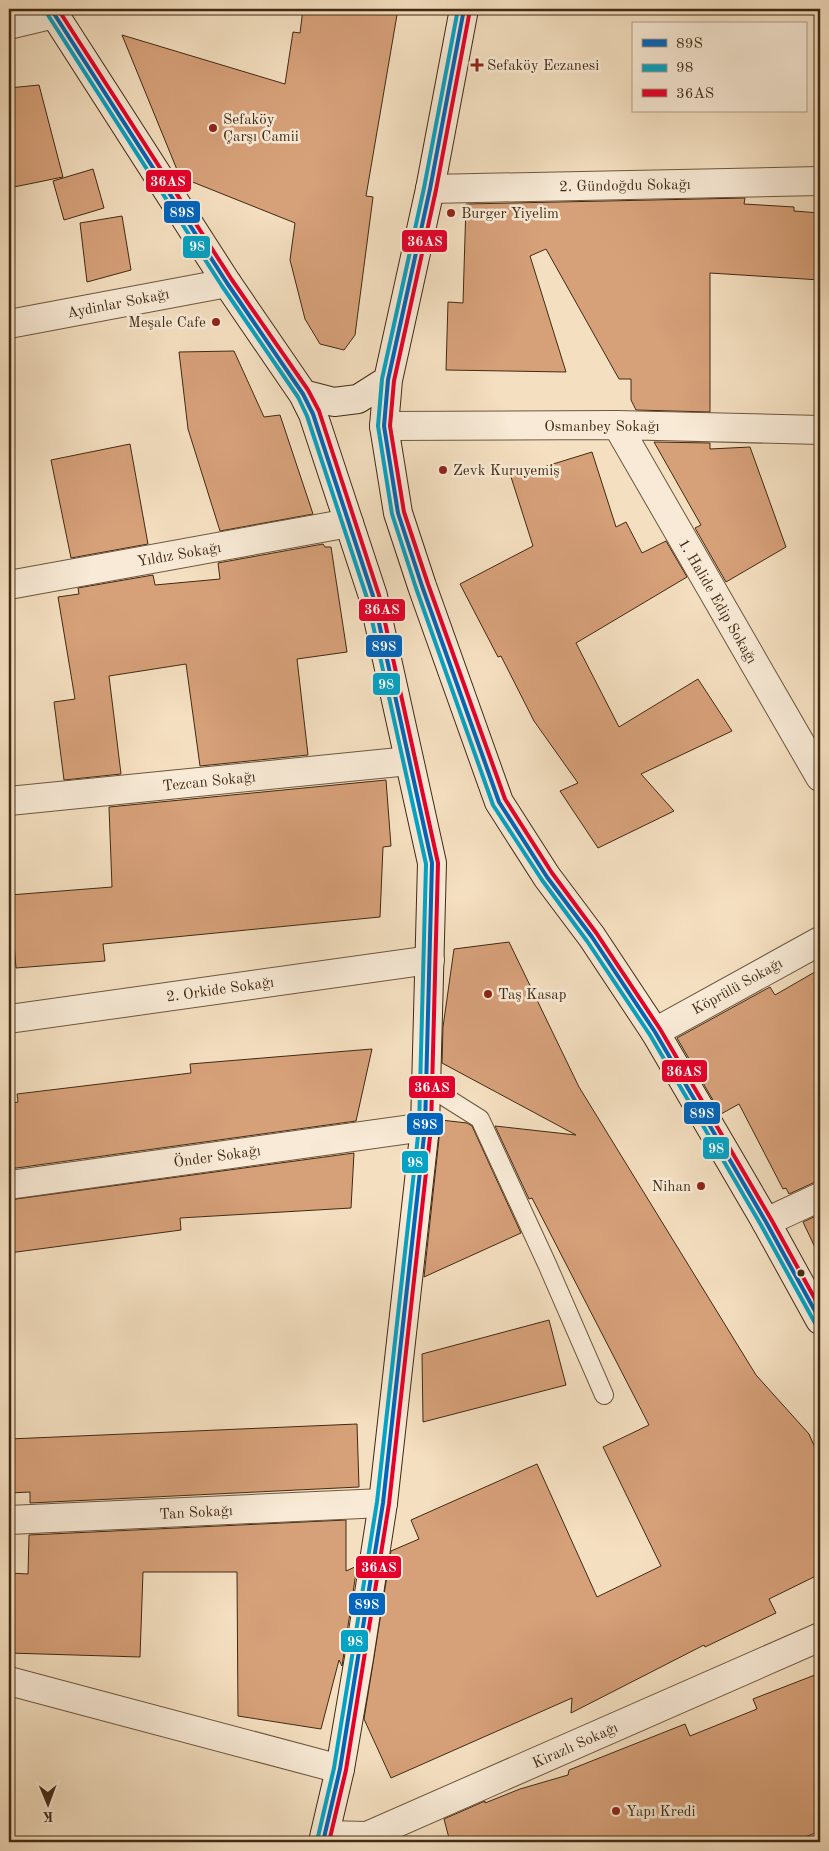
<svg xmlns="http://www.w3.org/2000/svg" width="829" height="1851" font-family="'Old Standard TT',serif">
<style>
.building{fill:#d6a079;stroke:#412a13}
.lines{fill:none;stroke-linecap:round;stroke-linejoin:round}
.lane-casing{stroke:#6e573e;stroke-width:20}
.street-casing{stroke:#6e573e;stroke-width:30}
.secondary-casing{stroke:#412a13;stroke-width:30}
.lane{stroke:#f8ead6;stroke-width:18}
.street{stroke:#f8ead6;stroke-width:28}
.secondary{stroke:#f8ead6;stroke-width:28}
.bus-1-casing{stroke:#f8ead6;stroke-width:8}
.bus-2-casing{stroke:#f8ead6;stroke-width:8}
.bus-3-casing{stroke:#f8ead6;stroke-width:8}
.bus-1{stroke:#0065bd;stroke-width:4}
.bus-2{stroke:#03a3c5;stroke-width:4}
.bus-3{stroke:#e4002b;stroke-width:4}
.poi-dot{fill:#8f2418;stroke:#f8ead6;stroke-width:2}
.bus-dot{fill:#412a13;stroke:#f8ead6;stroke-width:2}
.labels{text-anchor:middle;stroke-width:5;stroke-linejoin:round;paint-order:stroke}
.poi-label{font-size:15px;fill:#412a13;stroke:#f8ead6;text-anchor:start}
.street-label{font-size:15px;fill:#412a13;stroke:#f8ead6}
.line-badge{stroke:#f8ead6;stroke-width:2}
.badge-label{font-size:14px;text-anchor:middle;font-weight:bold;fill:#fff}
</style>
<rect width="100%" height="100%" fill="#f4dfc0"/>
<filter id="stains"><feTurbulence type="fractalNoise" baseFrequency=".004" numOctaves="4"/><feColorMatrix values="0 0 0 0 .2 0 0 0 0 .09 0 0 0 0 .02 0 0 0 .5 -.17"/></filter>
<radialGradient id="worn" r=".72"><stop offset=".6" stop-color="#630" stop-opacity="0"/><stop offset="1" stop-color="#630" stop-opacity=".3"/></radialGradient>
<path class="building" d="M 303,9 L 398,9 L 366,196 L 373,197 L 355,335 L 344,350 L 320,344 L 305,319 L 290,260 L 295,223 L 180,177 L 122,35 L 285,84 L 293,32 L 300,33 Z
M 39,85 L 63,177 L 9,188 L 9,88 Z
M 93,169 L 104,208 L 64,220 L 53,181 Z
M 745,198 L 744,204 L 794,207 L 794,211 L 820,213 L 820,280 L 710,273 L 710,412 L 636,410 L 631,400 L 631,379 L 619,379 L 546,249 L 530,256 L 566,372 L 446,370 L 448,302 L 463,303 L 466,204 Z
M 122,216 L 131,270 L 87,282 L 80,223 Z
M 234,351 L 264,417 L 280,415 L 313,514 L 220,531 L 188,429 L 179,352 Z
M 654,442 L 710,443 L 710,449 L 750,447 L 786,547 L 726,582 L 695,528 L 701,525 Z
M 130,444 L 148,544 L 71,558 L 51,460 Z
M 592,452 L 616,527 L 626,522 L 642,553 L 666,541 L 687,577 L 576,643 L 619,727 L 698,679 L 732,731 L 641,774 L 674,811 L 598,848 L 560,791 L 578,783 L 534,721 L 501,656 L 498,657 L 460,584 L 533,546 L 511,477 Z
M 323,544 L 325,547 L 331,547 L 347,652 L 297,659 L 308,755 L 200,766 L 186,664 L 109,676 L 121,774 L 64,780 L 54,702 L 75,699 L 58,597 L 79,594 L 78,588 L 153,575 L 155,585 L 220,579 L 218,563 Z
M 386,780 L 391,846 L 383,847 L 380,917 L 103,944 L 105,961 L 16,968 L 10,895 L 112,887 L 109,807 Z
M 509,942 L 579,1087 L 756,1375 L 809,1434 L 820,1459 L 820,1574 L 769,1599 L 776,1613 L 705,1647 L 704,1645 L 571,1713 L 572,1698 L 391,1778 L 364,1719 L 391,1551 L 419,1539 L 411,1520 L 537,1464 L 597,1597 L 661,1566 L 603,1447 L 649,1425 L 532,1198 L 529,1199 L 495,1126 L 576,1135 L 442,1063 L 443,1027 L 454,949 Z
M 820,969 L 820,1182 L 813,1183 L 789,1194 L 786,1188 L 783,1189 L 739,1104 L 721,1114 L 677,1038 L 770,987 L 775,995 Z
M 372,1049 L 356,1121 L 9,1169 L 9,1104 L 18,1102 L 17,1094 L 191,1073 L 190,1064 Z
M 441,1120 L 467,1123 L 472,1126 L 521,1233 L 424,1277 Z
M 354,1153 L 351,1208 L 180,1218 L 181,1230 L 9,1253 L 9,1200 Z
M 820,1214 L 820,1258 L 803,1222 Z
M 549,1320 L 566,1385 L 423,1422 L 422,1354 Z
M 357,1424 L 359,1487 L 30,1503 L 30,1492 L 9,1493 L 9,1439 Z
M 346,1520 L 346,1571 L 357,1566 L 342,1666 L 339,1660 L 321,1729 L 238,1716 L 237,1572 L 143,1572 L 140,1657 L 9,1653 L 9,1573 L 28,1574 L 29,1535 Z
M 820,1673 L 820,1831 L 793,1842 L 450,1842 L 444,1819 L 485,1801 L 485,1803 L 520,1789 L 568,1775 L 569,1770 L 685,1724 L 690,1736 L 757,1709 L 753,1699 Z"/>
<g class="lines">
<g class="lane-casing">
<path id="lane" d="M 426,1085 L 480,1119 L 547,1264 L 604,1395"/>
</g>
<g class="street-casing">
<path id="street" d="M 9,25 L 55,14
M 430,189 L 820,181
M 9,324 L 227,283
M 617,425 L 820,777
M 384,426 L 617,425 L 820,430
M 9,585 L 349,523
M 9,801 L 409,761
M 9,1019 L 430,960
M 655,1032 L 820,941
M 9,1185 L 425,1127
M 766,1222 L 820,1197
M 9,1520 L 383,1503
M 9,1681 L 340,1769
M 325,1835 L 367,1836 L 820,1637"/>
</g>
<g class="secondary-casing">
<path id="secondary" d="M 51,9 L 227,283 L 303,394 L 313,414 L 373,596 L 432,863 L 425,1127 L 383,1503 L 359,1658 L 340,1769 L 323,1842
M 464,9 L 430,189 L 388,380 L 384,426 L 398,513 L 422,586 L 499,802 L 547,877 L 592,937 L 655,1032 L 766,1222 L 820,1320
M 303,394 L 334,402 L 358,399 L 388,380"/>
</g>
<use href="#lane" class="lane"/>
<use href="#street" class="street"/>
<use href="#secondary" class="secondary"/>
<g class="bus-1-casing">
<path id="bus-1" d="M 51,9 L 227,283 L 303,394 L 313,414 L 373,596 L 432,863 L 425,1127 L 383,1503 L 340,1769 L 323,1842
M 464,9 L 430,189 L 388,380 L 384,426 L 398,513 L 422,586 L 499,802 L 547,877 L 592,937 L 655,1032 L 766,1222 L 820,1320"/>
</g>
<g class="bus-2-casing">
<path id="bus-2" d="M 458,9 L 424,188 L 382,379 L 378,426 L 392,514 L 416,588 L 493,805 L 542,880 L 587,941 L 650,1035 L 761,1225 L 815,1323
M 46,12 L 222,286 L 298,397 L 307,416 L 367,598 L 426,864 L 419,1127 L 377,1502 L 334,1768 L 317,1841"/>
</g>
<g class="bus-3-casing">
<path id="bus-3" d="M 58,9 L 232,280 L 308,390 L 319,411 L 379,595 L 438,863 L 431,1128 L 389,1504 L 346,1770 L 329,1842
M 470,10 L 436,190 L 394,381 L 390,426 L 404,512 L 428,584 L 505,799 L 552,873 L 597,934 L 660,1029 L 771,1219 L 820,1308"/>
</g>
<use href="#bus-1" class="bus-1"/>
<use href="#bus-2" class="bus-2"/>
<use href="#bus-3" class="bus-3"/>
</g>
<g class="poi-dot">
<path d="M474.5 57.5h5v5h5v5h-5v5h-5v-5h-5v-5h5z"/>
<circle cx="213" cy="128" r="5"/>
<circle cx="451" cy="213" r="5"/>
<circle cx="216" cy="322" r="5"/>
<circle cx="443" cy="470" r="5"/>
<circle cx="488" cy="994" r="5"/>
<circle cx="701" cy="1186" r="5"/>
<circle cx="616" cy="1811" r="5"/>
</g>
<circle class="bus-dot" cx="801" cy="1273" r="4.5"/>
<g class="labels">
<g class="poi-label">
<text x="487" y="70">Sefaköy Eczanesi</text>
<text x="223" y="124">Sefaköy<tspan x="223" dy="17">Çarşı Camii</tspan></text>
<text x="461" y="218">Burger Yiyelim</text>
<text x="206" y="327" text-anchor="end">Meşale Cafe</text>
<text x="453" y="475">Zevk Kuruyemiş</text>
<text x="498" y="999">Taş Kasap</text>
<text x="691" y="1191" text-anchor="end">Nihan</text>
<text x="626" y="1816">Yapı Kredi</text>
</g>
<g class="street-label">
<text transform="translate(625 185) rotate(-1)" y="5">2. Gündoğdu Sokağı</text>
<text transform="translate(118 303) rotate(-11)" y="5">Aydinlar Sokağı</text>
<text x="602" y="431">Osmanbey Sokağı</text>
<text transform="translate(179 554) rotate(-10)" y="5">Yıldız Sokağı</text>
<text transform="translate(718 601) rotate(60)" y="5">1. Halide Edip Sokağı</text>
<text transform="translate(209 781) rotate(-6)" y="5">Tezcan Sokağı</text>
<text transform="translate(737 986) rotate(-29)" y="5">Köprülü Sokağı</text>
<text transform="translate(220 989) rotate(-8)" y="5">2. Orkide Sokağı</text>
<text transform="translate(217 1156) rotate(-8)" y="5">Önder Sokağı</text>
<text transform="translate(196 1512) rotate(-3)" y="5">Tan Sokağı</text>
<text transform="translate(575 1745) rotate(-24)" y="5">Kirazlı Sokağı</text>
</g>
</g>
<g class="line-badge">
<rect x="145" y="169" width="47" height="24" rx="5" fill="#e4002b"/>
<rect x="163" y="200" width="38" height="24" rx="5" fill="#0065bd"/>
<rect x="401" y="229" width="47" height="24" rx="5" fill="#e4002b"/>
<rect x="182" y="235" width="29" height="24" rx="5" fill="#03a3c5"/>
<rect x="358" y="598" width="48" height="24" rx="5" fill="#e4002b"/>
<rect x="365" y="634" width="38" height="24" rx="5" fill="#0065bd"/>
<rect x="372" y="672" width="29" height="24" rx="5" fill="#03a3c5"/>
<rect x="661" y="1059" width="47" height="24" rx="5" fill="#e4002b"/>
<rect x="408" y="1075" width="48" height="24" rx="5" fill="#e4002b"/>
<rect x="683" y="1101" width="38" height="24" rx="5" fill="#0065bd"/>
<rect x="406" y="1112" width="38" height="24" rx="5" fill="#0065bd"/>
<rect x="702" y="1136" width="28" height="24" rx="5" fill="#03a3c5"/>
<rect x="401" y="1150" width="28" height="24" rx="5" fill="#03a3c5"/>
<rect x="355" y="1555" width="47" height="24" rx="5" fill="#e4002b"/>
<rect x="348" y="1592" width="38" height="24" rx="5" fill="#0065bd"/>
<rect x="340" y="1629" width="29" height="24" rx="5" fill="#03a3c5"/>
</g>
<g class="badge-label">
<text x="168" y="186">36AS</text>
<text x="182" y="217">89S</text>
<text x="425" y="246">36AS</text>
<text x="197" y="251">98</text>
<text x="382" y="614">36AS</text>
<text x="384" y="651">89S</text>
<text x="386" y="689">98</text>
<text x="684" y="1076">36AS</text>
<text x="432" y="1092">36AS</text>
<text x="702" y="1118">89S</text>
<text x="425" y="1129">89S</text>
<text x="716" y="1153">98</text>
<text x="415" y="1167">98</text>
<text x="379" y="1572">36AS</text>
<text x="367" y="1609">89S</text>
<text x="355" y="1646">98</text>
</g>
<rect width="829" height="1851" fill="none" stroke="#f4dfc0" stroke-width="30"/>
<rect x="10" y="10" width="809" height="1831" fill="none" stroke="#412a13" stroke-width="2.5"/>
<rect x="15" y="15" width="799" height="1821" fill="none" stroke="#412a13"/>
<rect x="632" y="22" width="175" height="90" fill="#f8ead6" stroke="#af9d88"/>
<rect x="642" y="39" width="25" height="8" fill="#0065bd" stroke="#af9d88"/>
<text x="676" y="48" font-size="15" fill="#412a13">89S</text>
<rect x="642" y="64" width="25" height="8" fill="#03a3c5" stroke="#af9d88"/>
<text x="676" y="72" font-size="15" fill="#412a13">98</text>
<rect x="642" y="89" width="25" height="8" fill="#e4002b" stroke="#af9d88"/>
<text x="676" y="98" font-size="15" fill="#412a13">36AS</text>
<g transform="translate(48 1804) rotate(179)" stroke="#f8ead6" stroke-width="4" paint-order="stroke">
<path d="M0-4L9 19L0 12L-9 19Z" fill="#412a13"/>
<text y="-8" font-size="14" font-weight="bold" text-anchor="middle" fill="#412a13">K</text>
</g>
<rect width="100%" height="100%" filter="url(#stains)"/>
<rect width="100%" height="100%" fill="url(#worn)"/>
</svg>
